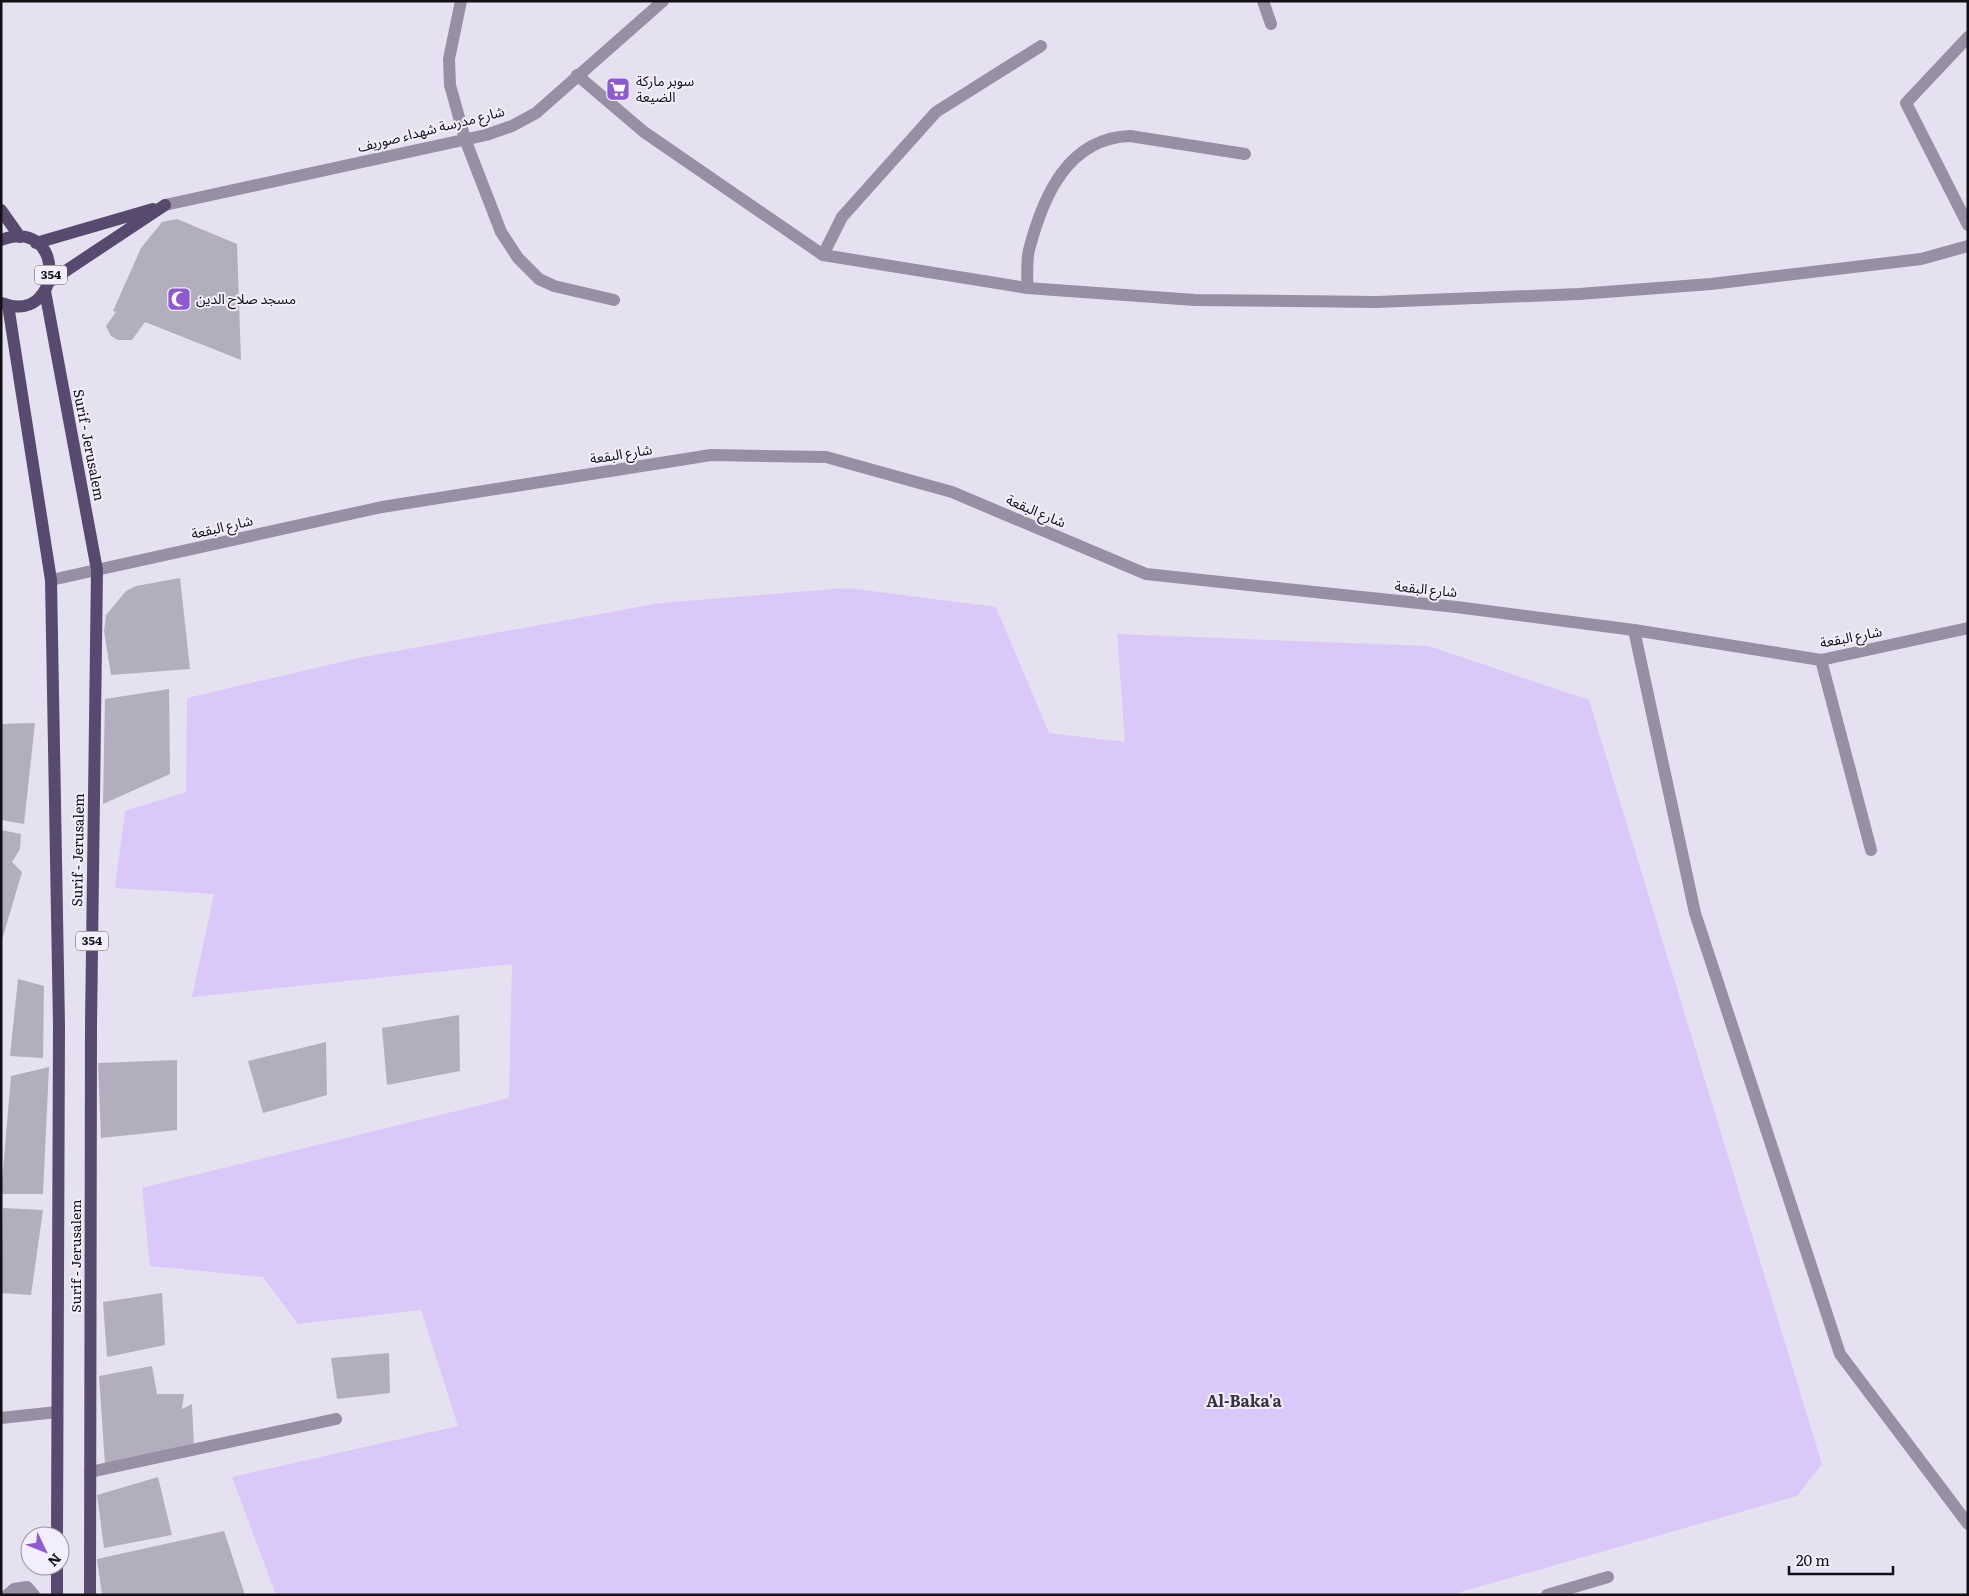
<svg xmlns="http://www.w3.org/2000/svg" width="1969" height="1596" font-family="Literata,'Noto Sans Arabic',serif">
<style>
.green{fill:#dac9f8}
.building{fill:#b3aebd}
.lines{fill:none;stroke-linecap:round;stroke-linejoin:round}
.minor{stroke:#978fa4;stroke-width:12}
.major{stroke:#584a6e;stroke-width:12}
.labels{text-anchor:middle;stroke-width:4;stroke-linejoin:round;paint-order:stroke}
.shield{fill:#f3eefe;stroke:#56535b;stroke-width:1}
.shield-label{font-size:12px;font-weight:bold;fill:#121015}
.poi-label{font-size:14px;fill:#121015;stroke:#f3eefe;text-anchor:start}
.street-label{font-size:14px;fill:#121015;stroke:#f3eefe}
.quarter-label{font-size:16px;font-weight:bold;fill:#37323f;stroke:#f3eefe}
</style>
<rect width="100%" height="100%" fill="#e6e1f1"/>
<path class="green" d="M 848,588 L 996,607 L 1049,733 L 1125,742 L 1117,634 L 1428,646 L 1589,700 L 1822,1464 L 1797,1496 L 1450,1595 L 276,1595 L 232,1477 L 458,1426 L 421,1310 L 298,1324 L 263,1277 L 150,1266 L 142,1188 L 509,1098 L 512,964 L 192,997 L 214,894 L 115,888 L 125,811 L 186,792 L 187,698 L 358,658 L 660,603 Z"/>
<path class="building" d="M 177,219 L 237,244 L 241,360 L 145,322 L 132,340 L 118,340 L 111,336 L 106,326 L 116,312 L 113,311 L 141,248 L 162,222 Z
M 180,578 L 190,669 L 111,675 L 104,631 L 106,615 L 126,591 L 136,586 Z
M 169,689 L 170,774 L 103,804 L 105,699 Z
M 35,723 L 24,824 L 1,820 L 1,724 Z
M 1,830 L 21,834 L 20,849 L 12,862 L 22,872 L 2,940 Z
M 18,979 L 44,986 L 43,1058 L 10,1056 Z
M 459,1015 L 460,1071 L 387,1085 L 382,1028 Z
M 326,1042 L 327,1095 L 263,1113 L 248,1061 Z
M 177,1060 L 177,1130 L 101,1138 L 98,1063 Z
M 49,1067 L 43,1194 L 1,1194 L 11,1076 Z
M 3,1208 L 43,1210 L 31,1295 L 1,1293 Z
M 162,1293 L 165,1345 L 107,1357 L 103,1302 Z
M 389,1353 L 390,1393 L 337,1399 L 331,1358 Z
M 152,1366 L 157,1394 L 184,1394 L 182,1409 L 192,1404 L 194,1449 L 105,1465 L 99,1376 Z
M 158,1477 L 172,1535 L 104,1548 L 97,1495 Z
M 224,1531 L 245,1595 L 102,1595 L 97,1559 Z"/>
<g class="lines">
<path class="minor" d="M 461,1 L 449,59 L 450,85 L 465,139 L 501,232 L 518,258 L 539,279 L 554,286 L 614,300
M 1263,1 L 1271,24
M 1968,37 L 1906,103 L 1968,225
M 577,75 L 644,132 L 823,255 L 1027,288 L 1195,300 L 1376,302 L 1579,294 L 1711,284 L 1921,259 L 1968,246
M 165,205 L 486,135 L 512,126 L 536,113 L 663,1
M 823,255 L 842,217 L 936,112 L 1041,46
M 1027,288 C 1028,276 1026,261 1029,250 C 1043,196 1068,138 1130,136 L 1245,154
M 51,580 L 382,507 L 711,455 L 826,457 L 952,492 L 1146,574 L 1456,607 L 1634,630 L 1821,660 L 1968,628
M 1634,630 L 1695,913 L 1840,1354 L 1968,1524
M 1821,660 L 1871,850
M 1,1418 L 57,1412
M 90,1472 L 336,1419
M 7,1595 L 14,1589 L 27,1587 L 34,1595
M 1547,1595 L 1608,1577"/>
<path class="major" d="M 1,210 L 20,237
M 1,240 C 67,215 64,327 2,303
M 36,243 L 153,209
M 49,282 L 165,205
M 45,291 L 97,570 L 91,1025 L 90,1595
M 8,305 L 51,580 L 59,1026 L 57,1536
M 57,1566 L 57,1595"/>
</g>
<defs>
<g id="supermarket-square" transform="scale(1.25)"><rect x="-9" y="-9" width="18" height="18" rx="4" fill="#8f59d1" stroke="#f3eefe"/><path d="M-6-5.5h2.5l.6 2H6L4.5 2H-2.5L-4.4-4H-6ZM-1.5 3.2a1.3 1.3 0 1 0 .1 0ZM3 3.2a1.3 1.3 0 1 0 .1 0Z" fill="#fff"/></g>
<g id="mosque-square" transform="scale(1.25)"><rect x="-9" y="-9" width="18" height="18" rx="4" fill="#8f59d1" stroke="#f3eefe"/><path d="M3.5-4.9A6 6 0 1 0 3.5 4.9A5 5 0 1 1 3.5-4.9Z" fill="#fff"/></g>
</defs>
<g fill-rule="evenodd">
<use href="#supermarket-square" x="618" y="89"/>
<use href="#mosque-square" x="179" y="299"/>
</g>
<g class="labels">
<g class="shield">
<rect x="35" y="265.5" width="32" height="19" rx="4"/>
<rect x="76" y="931.5" width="32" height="19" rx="4"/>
</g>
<g class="shield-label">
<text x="51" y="279">354</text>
<text x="92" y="945">354</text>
</g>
<g class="poi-label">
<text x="636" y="86">سوبر ماركة<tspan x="636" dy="16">الضيعة</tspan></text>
<text x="196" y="304">مسجد صلاح الدين</text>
</g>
<g class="street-label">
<text transform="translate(431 129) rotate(-14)" y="5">شارع مدرسة شهداء صوريف</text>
<text transform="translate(89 445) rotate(79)" y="5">Surif - Jerusalem</text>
<text transform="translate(621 454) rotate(-9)" y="5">شارع البقعة</text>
<text transform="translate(1036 511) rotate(23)" y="5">شارع البقعة</text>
<text transform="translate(222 527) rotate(-13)" y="5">شارع البقعة</text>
<text transform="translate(1426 589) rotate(6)" y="5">شارع البقعة</text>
<text transform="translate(1851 637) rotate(-11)" y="5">شارع البقعة</text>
<text transform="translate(78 850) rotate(-89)" y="5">Surif - Jerusalem</text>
<text transform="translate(76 1256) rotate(-90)" y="5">Surif - Jerusalem</text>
</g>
<g class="quarter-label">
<text x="1244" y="1407">Al-Baka'a</text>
</g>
</g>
<rect width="1969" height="1596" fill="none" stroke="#121015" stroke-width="5"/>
<g transform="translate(45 1551) rotate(133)"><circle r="24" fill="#f3eefe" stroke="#9995a1"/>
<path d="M0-4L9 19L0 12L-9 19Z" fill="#8f59d1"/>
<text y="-8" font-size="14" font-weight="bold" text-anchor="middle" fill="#121015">N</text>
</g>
<path d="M1789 1566v8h104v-8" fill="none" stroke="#121015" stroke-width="2.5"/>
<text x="1796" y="1566" font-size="15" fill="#121015" stroke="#f3eefe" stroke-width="4" paint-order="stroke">20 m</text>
</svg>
